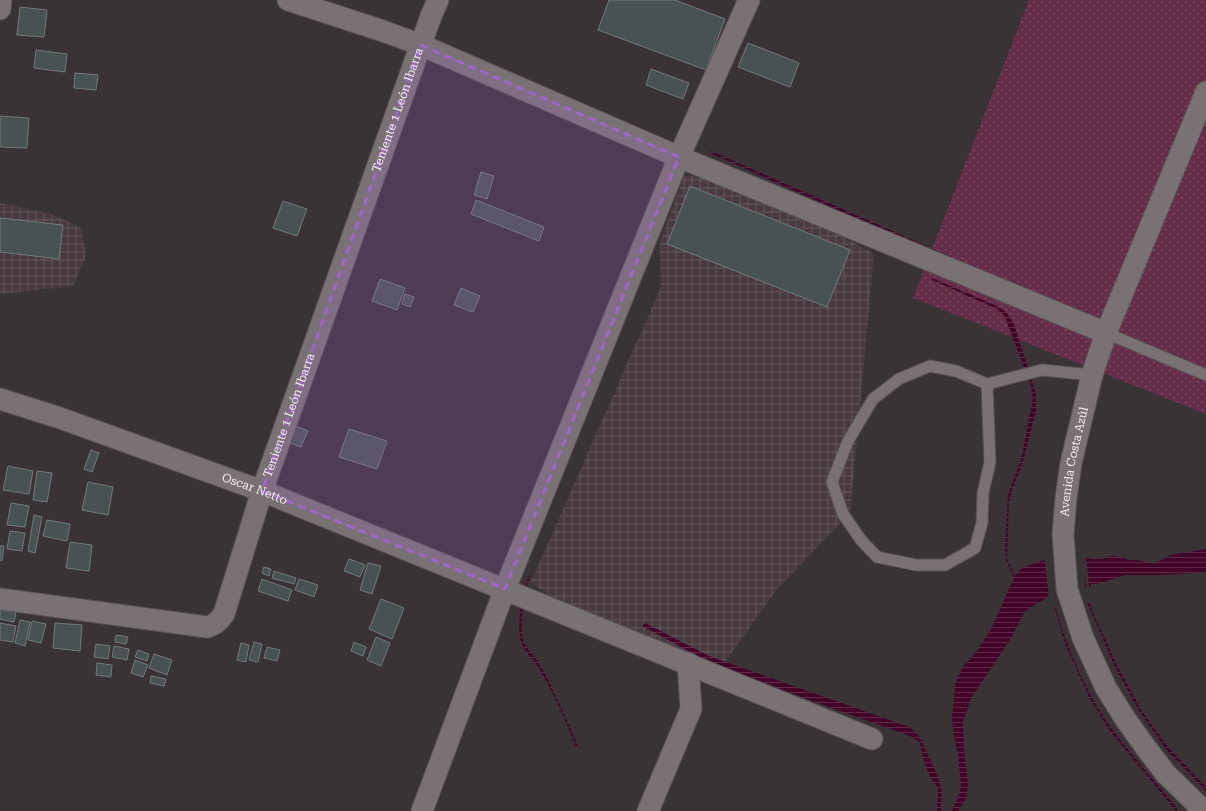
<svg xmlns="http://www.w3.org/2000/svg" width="1206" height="811" font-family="'Roboto Serif',serif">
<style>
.industrial{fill:url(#industrial-grid)}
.grass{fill:url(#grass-dots)}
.water{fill:url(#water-rules)}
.pier{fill:#3a3336}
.building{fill:#495253;stroke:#717b7c}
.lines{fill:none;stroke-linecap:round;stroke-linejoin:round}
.service-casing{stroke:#585154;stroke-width:13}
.minor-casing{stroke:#585154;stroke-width:23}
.service{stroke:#7a7174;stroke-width:11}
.minor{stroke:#7a7174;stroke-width:21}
.marked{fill:#9f66ce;fill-opacity:0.2;stroke:#9f66ce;stroke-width:3;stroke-dasharray:8 5;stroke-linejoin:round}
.labels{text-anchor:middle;stroke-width:3.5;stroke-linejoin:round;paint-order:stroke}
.street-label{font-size:12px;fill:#f4eff1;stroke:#1f1c1d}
</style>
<defs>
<pattern id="industrial-grid" width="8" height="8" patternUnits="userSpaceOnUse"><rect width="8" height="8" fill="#483a40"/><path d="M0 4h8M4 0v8" fill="none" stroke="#63575c"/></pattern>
<pattern id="grass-dots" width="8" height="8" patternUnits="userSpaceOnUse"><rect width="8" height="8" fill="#662d49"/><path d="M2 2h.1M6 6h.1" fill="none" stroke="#7c4c64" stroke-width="1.8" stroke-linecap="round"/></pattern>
<pattern id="water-rules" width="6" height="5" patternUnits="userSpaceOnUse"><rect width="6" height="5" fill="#420528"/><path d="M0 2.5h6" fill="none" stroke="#5e2a48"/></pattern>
</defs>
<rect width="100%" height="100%" fill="#3a3336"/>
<path class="industrial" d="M 684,176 L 700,176 L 820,223 L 874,254 L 850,513 L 778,588 L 720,669 L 617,647 L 531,582 L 661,287 L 660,242 Z
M 0,203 L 54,215 L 81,228 L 86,256 L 73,286 L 0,294 Z"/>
<path class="grass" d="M 1029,0 L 1206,0 L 1206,414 L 913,298 Z"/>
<path class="water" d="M 711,151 L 1092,319 L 1090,322 L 710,153 Z
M 932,278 L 997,306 L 1006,312 L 1014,324 L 1036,394 L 1036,411 L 1023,462 L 1012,490 L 1009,502 L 1007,558 L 1010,566 L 1015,576 L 1022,568 L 1049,558 C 1050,569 1050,580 1052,591 C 1060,634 1086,694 1112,729 C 1133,757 1156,783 1178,809 L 1176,811 L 1110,731 L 1090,699 L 1066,646 L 1050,593 L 1045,599 L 1026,610 L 1008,643 L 971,698 L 963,722 L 964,749 L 968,787 L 966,798 L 958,811 L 952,811 L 960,792 L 961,785 L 958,754 L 954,737 L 952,718 L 955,684 L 963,666 L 977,651 L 990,631 L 1014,578 L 1006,560 L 1005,546 L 1008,494 L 1021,460 L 1033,398 L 1031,386 L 1005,317 L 997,309 L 932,280 Z
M 1206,549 L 1206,572 L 1166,575 L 1125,575 L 1097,584 L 1091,584 L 1088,599 L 1094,615 L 1118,667 L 1141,710 L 1167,746 L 1206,787 L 1206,791 L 1165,748 L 1139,711 L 1116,669 L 1086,600 L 1083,557 L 1092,559 L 1102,559 L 1112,556 L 1122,557 L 1128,560 L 1137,560 L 1154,564 L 1171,555 Z
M 529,575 L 530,576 C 525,591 519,625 523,640 C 524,646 538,660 542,668 C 555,693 567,720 578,746 L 576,747 C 566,721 554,694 540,670 C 534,660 524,652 521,641 C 516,624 522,592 529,575 Z
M 645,623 L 709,656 L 909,727 C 912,730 916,732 918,735 C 924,744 942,783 942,793 C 942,799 940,804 941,811 L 937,811 L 938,788 C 924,770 925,762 919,742 L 910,736 L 804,698 L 713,664 L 642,626 Z"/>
<path class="pier" d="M 1083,555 L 1086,556 L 1091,602 L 1085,603 L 1084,595 L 1086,586 L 1081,557 Z
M 1049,556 L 1051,557 L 1055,589 L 1054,591 L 1058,606 L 1052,607 L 1049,597 L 1044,557 Z"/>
<path class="building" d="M 609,0 L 675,0 L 725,19 L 706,70 L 598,30 Z
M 20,7 L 47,10 L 44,37 L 17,35 Z
M 748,43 L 799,63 L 790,87 L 738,67 Z
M 36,50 L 67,54 L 65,72 L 34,68 Z
M 651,69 L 689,83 L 683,99 L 646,85 Z
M 75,73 L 98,75 L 96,90 L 74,88 Z
M 0,116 L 29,118 L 27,148 L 0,147 Z
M 481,172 L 494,176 L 487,199 L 474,195 Z
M 690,186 L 850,250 L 827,307 L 667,244 Z
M 476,200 L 544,227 L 539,241 L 471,214 Z
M 283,201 L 307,209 L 297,236 L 273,228 Z
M 0,218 L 63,225 L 59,259 L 0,252 Z
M 380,279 L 405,288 L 397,310 L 372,301 Z
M 461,288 L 480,296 L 473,312 L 454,305 Z
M 405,294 L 414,297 L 410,307 L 402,304 Z
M 291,424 L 308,431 L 301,447 L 284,441 Z
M 349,429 L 387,441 L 377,469 L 339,457 Z
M 91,450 L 99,453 L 92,472 L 84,469 Z
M 8,466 L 33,471 L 29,494 L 3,490 Z
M 37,471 L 52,473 L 47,502 L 33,500 Z
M 88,482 L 113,487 L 108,515 L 82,510 Z
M 11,503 L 29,506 L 25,527 L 7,525 Z
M 34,515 L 42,517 L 35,553 L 28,551 Z
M 47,520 L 70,524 L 67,541 L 43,536 Z
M 10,531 L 25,533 L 22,551 L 7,549 Z
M 70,542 L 92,545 L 89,571 L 66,568 Z
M 0,546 L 4,546 L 2,561 L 0,560 Z
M 349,559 L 365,565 L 360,577 L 344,571 Z
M 368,563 L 381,566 L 372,594 L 360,590 Z
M 264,567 L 271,569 L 269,576 L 262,573 Z
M 274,571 L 296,578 L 294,584 L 272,578 Z
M 262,579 L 292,590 L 288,601 L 258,591 Z
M 299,579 L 318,585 L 314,597 L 295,590 Z
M 381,599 L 404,608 L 392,639 L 369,629 Z
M 0,610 L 16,612 L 14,622 L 0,619 Z
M 20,620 L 30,622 L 25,646 L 15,643 Z
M 32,621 L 46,624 L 41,643 L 28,640 Z
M 0,623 L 16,626 L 13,642 L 0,640 Z
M 55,623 L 82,625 L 80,651 L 53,648 Z
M 116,635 L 128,637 L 126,644 L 115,642 Z
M 376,637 L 390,643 L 381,666 L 367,660 Z
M 254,642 L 262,644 L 258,662 L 249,660 Z
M 354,642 L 366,647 L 363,656 L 351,651 Z
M 241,643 L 249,645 L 246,662 L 237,660 Z
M 96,644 L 110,646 L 108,659 L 94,657 Z
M 114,646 L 129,649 L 127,660 L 112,657 Z
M 267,647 L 280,650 L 277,661 L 264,658 Z
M 138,650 L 149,654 L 147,661 L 135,657 Z
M 154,654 L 172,660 L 167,675 L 149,668 Z
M 135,660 L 148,665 L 143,677 L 131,673 Z
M 97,663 L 112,665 L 111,677 L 96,675 Z
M 151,676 L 166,679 L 164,686 L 150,683 Z"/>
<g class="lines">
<g class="service-casing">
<path id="service" d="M 1106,333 L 1206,375
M 987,384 L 990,462 L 983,493 L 982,523 L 975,548 L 945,565 L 916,565 L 877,557 L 861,540 L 843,514 L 832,482 L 848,441 L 873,399 L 899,379 L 930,366 L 956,371 L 987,384 L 1042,370 L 1092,375"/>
</g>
<g class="minor-casing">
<g id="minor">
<path d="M 288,0 L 383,31 L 421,45 L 679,157 L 1106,333"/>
<path d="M 0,9 L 1,0"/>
<path id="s1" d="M 0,399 L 60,418 L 262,491 L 872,739"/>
<path id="s2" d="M 0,599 L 207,627 C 215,625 219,621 224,614 L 262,491 L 431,16 L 438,0"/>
<path d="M 422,811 L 505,589 L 679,157 L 749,0"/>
<path d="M 648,811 L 691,709 L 688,663"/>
<path id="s3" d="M 1204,811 L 1166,774 L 1146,748 L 1126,720 L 1106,688 L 1083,638 L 1067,589 L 1063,534 L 1066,498 L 1071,463 L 1092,375 L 1106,333 L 1206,92"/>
</g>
</g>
<use href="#service" class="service"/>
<use href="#minor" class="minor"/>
</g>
<path class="marked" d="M 421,45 L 679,157 L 505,589 L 262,491 Z"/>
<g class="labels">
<g class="street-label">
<text dy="4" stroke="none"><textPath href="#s2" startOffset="764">Teniente 1 León Ibarra</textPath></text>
<text dy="4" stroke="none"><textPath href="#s2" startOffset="440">Teniente 1 León Ibarra</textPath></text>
<text dy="4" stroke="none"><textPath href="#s3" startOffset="393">Avenida Costa Azúl</textPath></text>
<text dy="4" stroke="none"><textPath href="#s1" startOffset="270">Oscar Netto</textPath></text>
</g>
</g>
</svg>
